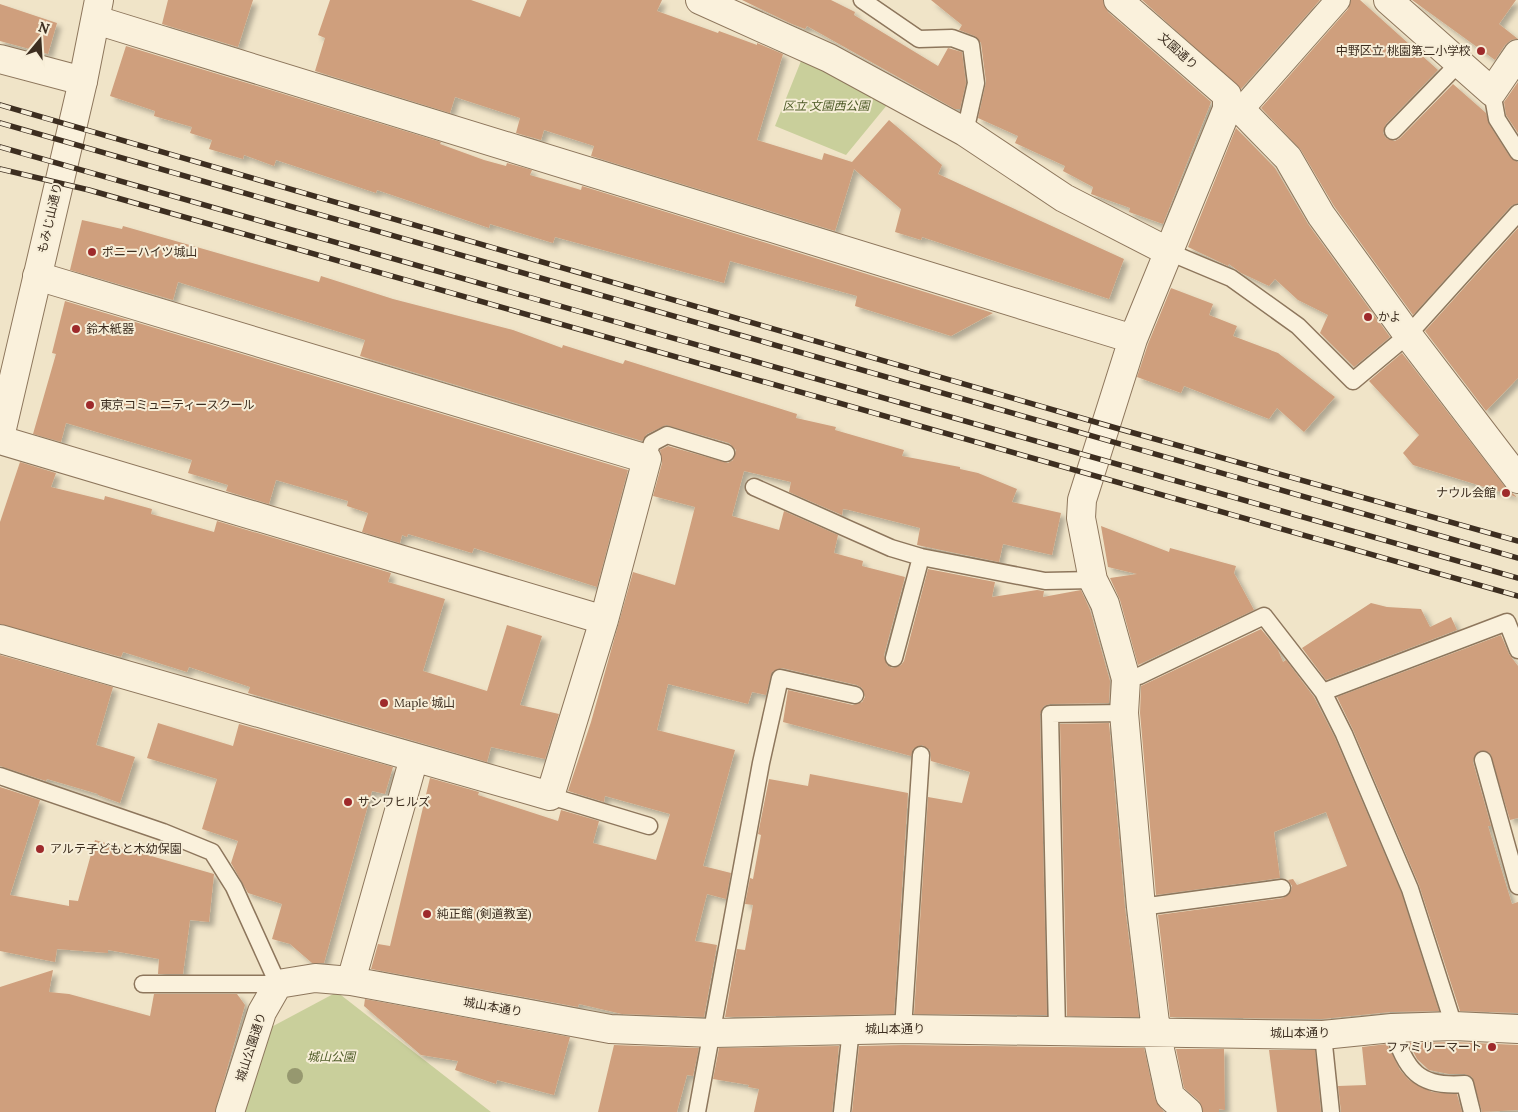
<svg xmlns="http://www.w3.org/2000/svg" width="1518" height="1112" font-family="Lora,'Noto Sans JP',serif">
<style>
.green{fill:#c9cf9b}
.building{fill:#cf9f7d;filter:url(#shadow)}
.lines{fill:none;stroke-linecap:round;stroke-linejoin:round}
.service-casing{stroke:#8d765c;stroke-width:19}
.pedestrian-casing{stroke:#8d765c;stroke-width:26}
.minor-casing{stroke:#8d765c;stroke-width:30}
.tertiary-casing{stroke:#8d765c;stroke-width:30}
.service{stroke:#faf1dc;stroke-width:16}
.pedestrian{stroke:#faf1dc;stroke-width:24}
.minor{stroke:#faf1dc;stroke-width:28}
.tertiary{stroke:#faf1dc;stroke-width:28}
.rail-casing{stroke:#3d2e20;stroke-width:5.5}
.rail{stroke:#f7eed8;stroke-width:4;stroke-dasharray:11;stroke-linecap:butt}
.tree{fill:#96986f}
.poi-dot{fill:#9e2a2b;stroke:#f7eed8;stroke-width:2}
.labels{text-anchor:middle;stroke-width:4;stroke-linejoin:round;paint-order:stroke}
.street-label{font-size:12px;fill:#3d2e20;stroke:#f7eed8}
.poi-label{font-size:12px;fill:#3d2e20;stroke:#f7eed8;text-anchor:start}
.park-label{font-size:12px;font-style:italic;fill:#4d5a26;stroke:#f7eed8}
</style>
<defs>
<filter id="shadow"><feDropShadow dx="4.5" dy="4.5" stdDeviation="2.5" flood-color="#0004"/></filter>
</defs>
<rect width="100%" height="100%" fill="#f0e4c8"/>
<path class="green" d="M 803,56 L 887,105 L 846,155 L 775,126 Z
M 337,992 L 491,1112 L 237,1112 L 262,1032 Z"/>
<path class="building" d="M 168,0 L 253,0 L 238,47 L 162,24 Z
M 330,0 L 471,0 L 520,17 L 527,0 L 662,0 L 657,11 L 718,33 L 719,31 L 757,45 L 757,43 L 783,54 L 757,140 L 822,160 L 824,153 L 852,162 L 889,120 L 942,165 L 938,174 L 1124,259 L 1109,299 L 922,237 L 921,240 L 895,232 L 901,209 L 854,169 L 835,231 L 591,156 L 594,146 L 544,130 L 541,140 L 516,133 L 520,118 L 455,97 L 450,113 L 315,71 L 325,38 L 318,35 Z
M 742,0 L 831,0 L 855,12 L 854,15 L 938,66 L 948,48 L 962,52 L 966,83 L 960,109 L 955,109 L 807,26 L 805,29 L 792,24 Z
M 931,0 L 1103,0 L 1108,12 L 1211,102 L 1163,224 L 1129,212 L 1130,208 L 1091,194 L 1093,187 L 1063,171 L 1065,166 L 1015,143 L 1018,136 L 978,118 L 986,82 L 981,43 L 975,36 L 959,30 L 962,25 Z
M 1142,0 L 1320,0 L 1241,89 Z
M 1351,0 L 1360,0 L 1438,70 L 1386,124 L 1383,133 L 1386,138 L 1395,141 L 1400,138 L 1453,84 L 1486,113 L 1489,124 L 1510,157 L 1518,162 L 1518,203 L 1511,206 L 1413,315 L 1334,206 L 1301,150 L 1261,108 L 1348,9 Z
M 1412,0 L 1516,0 L 1499,24 L 1518,39 L 1511,40 L 1505,45 L 1495,60 Z
M 0,4 L 57,23 L 48,54 L 0,41 Z
M 126,46 L 441,142 L 440,144 L 484,160 L 506,166 L 507,163 L 532,170 L 530,175 L 581,190 L 582,186 L 993,313 L 951,336 L 855,306 L 857,296 L 730,261 L 724,283 L 555,237 L 553,243 L 490,224 L 489,228 L 377,190 L 376,193 L 276,160 L 274,166 L 244,155 L 243,159 L 209,149 L 212,140 L 190,133 L 192,127 L 154,116 L 155,111 L 110,96 Z
M 1518,82 L 1518,133 L 1506,115 L 1504,102 Z
M 1236,128 L 1275,168 L 1308,224 L 1390,337 L 1354,367 L 1320,333 L 1328,315 L 1298,300 L 1275,279 L 1269,286 L 1241,273 L 1229,264 L 1228,266 L 1188,247 Z
M 82,220 L 122,229 L 123,226 L 319,282 L 321,276 L 393,299 L 513,330 L 562,348 L 563,345 L 623,364 L 625,360 L 797,414 L 796,418 L 836,427 L 835,430 L 904,450 L 902,456 L 960,467 L 960,469 L 978,473 L 1017,489 L 1012,502 L 1061,513 L 1052,555 L 1003,544 L 999,562 L 917,545 L 920,528 L 849,510 L 843,509 L 842,515 L 789,492 L 791,482 L 744,471 L 732,516 L 779,530 L 784,511 L 838,535 L 834,553 L 863,561 L 862,566 L 905,577 L 884,655 L 887,665 L 892,668 L 901,665 L 904,661 L 928,569 L 995,582 L 992,597 L 1037,590 L 1044,591 L 1043,597 L 1081,590 L 1090,610 L 1110,681 L 1109,703 L 1050,704 L 1044,706 L 1040,714 L 1047,1015 L 914,1014 L 928,797 L 962,803 L 970,772 L 931,761 L 930,750 L 922,745 L 913,749 L 911,756 L 783,722 L 788,690 L 853,705 L 862,702 L 865,697 L 862,688 L 857,685 L 782,668 L 772,672 L 766,695 L 752,692 L 748,704 L 668,684 L 657,730 L 735,750 L 703,866 L 731,873 L 726,899 L 707,894 L 695,941 L 717,945 L 704,1017 L 622,1014 L 579,1004 L 578,1007 L 371,969 L 378,944 L 390,946 L 430,778 L 479,792 L 478,795 L 558,821 L 561,810 L 599,821 L 593,843 L 656,860 L 670,814 L 605,796 L 604,802 L 568,791 L 591,722 L 633,572 L 675,585 L 695,507 L 653,496 L 662,463 L 660,450 L 668,446 L 728,463 L 733,460 L 736,450 L 729,443 L 666,425 L 647,434 L 642,441 L 360,356 L 365,340 L 178,282 L 173,300 L 70,270 Z
M 1518,228 L 1518,378 L 1486,411 L 1425,331 Z
M 1171,288 L 1213,304 L 1209,315 L 1237,326 L 1233,336 L 1278,353 L 1335,397 L 1304,432 L 1277,408 L 1269,419 L 1184,386 L 1181,393 L 1137,377 L 1148,344 Z
M 65,301 L 628,470 L 597,587 L 474,548 L 472,553 L 408,534 L 407,537 L 402,535 L 400,543 L 362,532 L 368,513 L 347,506 L 348,501 L 276,480 L 269,504 L 226,491 L 228,485 L 188,473 L 192,460 L 66,423 L 61,442 L 33,434 L 56,354 L 52,353 Z
M 1402,353 L 1506,488 L 1517,497 L 1413,465 L 1403,453 L 1419,435 L 1369,381 Z
M 20,462 L 56,473 L 51,487 L 104,500 L 105,496 L 152,509 L 151,514 L 214,532 L 217,521 L 391,573 L 388,582 L 445,599 L 423,671 L 487,691 L 507,625 L 542,636 L 520,705 L 559,714 L 545,759 L 491,747 L 487,762 L 248,693 L 250,687 L 189,667 L 187,672 L 123,652 L 121,657 L 0,624 L 0,522 Z
M 1101,526 L 1169,552 L 1170,548 L 1236,566 L 1234,573 L 1254,610 L 1138,665 L 1120,600 L 1110,578 L 1137,574 L 1108,567 Z
M 1371,603 L 1387,607 L 1421,609 L 1430,627 L 1451,617 L 1457,630 L 1326,680 L 1302,648 Z
M 1261,629 L 1278,650 L 1283,662 L 1286,660 L 1314,697 L 1335,738 L 1401,892 L 1439,1011 L 1390,1012 L 1322,1019 L 1170,1017 L 1158,915 L 1283,898 L 1291,891 L 1292,886 L 1288,880 L 1293,879 L 1297,885 L 1347,866 L 1326,812 L 1274,832 L 1280,878 L 1156,895 L 1140,713 L 1141,686 Z
M 1501,635 L 1509,654 L 1518,666 L 1518,818 L 1510,820 L 1490,753 L 1480,751 L 1474,757 L 1473,762 L 1491,826 L 1488,826 L 1512,904 L 1518,902 L 1518,1013 L 1460,1011 L 1419,885 L 1353,730 L 1337,697 Z
M 0,655 L 113,687 L 96,745 L 135,757 L 120,803 L 98,795 L 98,794 L 47,779 L 46,781 L 0,766 Z
M 158,723 L 233,746 L 239,724 L 393,767 L 385,794 L 372,791 L 324,963 L 312,963 L 290,944 L 272,939 L 282,904 L 248,893 L 231,863 L 238,841 L 202,829 L 217,779 L 147,758 Z
M 1109,723 L 1125,908 L 1139,1017 L 1067,1016 L 1060,724 Z
M 810,774 L 908,793 L 894,1014 L 725,1017 L 737,949 L 745,950 L 753,905 L 745,904 L 750,878 L 753,879 L 761,835 L 758,834 L 769,779 L 808,786 Z
M 0,787 L 40,800 L 10,895 L 69,906 L 69,900 L 78,901 L 95,840 L 214,874 L 209,922 L 190,920 L 183,974 L 158,974 L 159,959 L 108,950 L 108,953 L 57,949 L 55,962 L 0,951 Z
M 53,970 L 49,992 L 69,994 L 150,1016 L 154,994 L 237,994 L 245,1005 L 215,1112 L 0,1112 L 0,987 Z
M 365,999 L 570,1037 L 554,1095 L 497,1080 L 496,1084 L 455,1070 L 458,1061 L 421,1055 L 364,1006 Z
M 1454,1042 L 1518,1045 L 1518,1110 L 1482,1112 L 1472,1077 L 1465,1074 L 1449,1074 L 1429,1070 L 1417,1059 L 1409,1043 Z
M 1387,1044 L 1400,1070 L 1409,1080 L 1432,1092 L 1457,1094 L 1462,1112 L 1341,1112 L 1338,1086 L 1366,1085 L 1362,1047 Z
M 614,1045 L 699,1048 L 693,1076 L 687,1075 L 677,1112 L 598,1112 Z
M 903,1045 L 1144,1048 L 1155,1099 L 1164,1112 L 852,1112 L 859,1046 Z
M 839,1046 L 832,1112 L 754,1112 L 759,1089 L 748,1087 L 749,1085 L 713,1079 L 719,1048 Z
M 1176,1049 L 1224,1049 L 1225,1110 L 1219,1109 L 1219,1112 L 1203,1112 L 1199,1101 L 1184,1088 Z
M 1269,1050 L 1315,1050 L 1321,1112 L 1277,1112 Z"/>
<g class="lines">
<g class="service-casing">
<path id="service" d="M 862,0 L 919,39 L 952,38 L 971,45 L 976,83 L 965,132
M 1492,92 L 1497,119 L 1518,152
M 1393,131 L 1459,63
M 1169,252 L 1231,278 L 1298,326 L 1353,381 L 1408,335 L 1518,213
M 647,459 L 652,443 L 667,435 L 726,453
M 754,487 L 891,548 L 921,557 L 1045,581 L 1093,580
M 894,658 L 921,557
M 1126,679 L 1139,676 L 1264,616 L 1323,692 L 1344,734 L 1410,889 L 1454,1026
M 1323,692 L 1507,622 L 1518,650
M 1483,760 L 1518,886
M 0,776 L 163,832 L 212,852 L 234,887 L 278,984 L 143,984
M 550,796 L 649,826
M 1141,907 L 1282,888
M 1392,1028 C 1407,1070 1417,1088 1465,1084 L 1472,1112
M 903,1029 L 921,755
M 1057,1031 L 1050,714 L 1124,713
M 1323,1035 L 1331,1112
M 697,1112 L 761,763 L 780,678 L 855,695
M 842,1112 L 851,1029"/>
</g>
<g class="pedestrian-casing">
<path id="pedestrian" d="M 1241,110 L 1338,0"/>
</g>
<g class="minor-casing">
<path id="minor" d="M 700,0 L 829,58 L 965,132 L 1064,198 L 1169,252
M 1118,0 L 1227,95 L 1227,109 L 1133,339 L 1082,500 L 1081,518 L 1093,580 L 1105,604 L 1126,679 L 1124,713 L 1141,907 L 1156,1031 L 1170,1096 L 1188,1112
M 1388,0 L 1492,92 L 1518,54
M 96,20 L 1133,339
M 0,59 L 83,81
M 1227,109 L 1241,110 L 1288,158 L 1321,215 L 1408,335 L 1518,479
M 0,440 L 604,620
M 0,639 L 550,796 L 604,620 L 647,459 L 37,276
M 351,981 L 414,758
M 230,1112 L 262,1012 L 278,984 L 315,978 L 351,981 L 610,1029 L 713,1033 L 903,1029 L 1323,1035 L 1392,1028 L 1454,1026 L 1518,1029"/>
</g>
<g class="tertiary-casing">
<path id="tertiary" d="M 0,437 L 83,81 L 99,0"/>
</g>
<use href="#service" class="service"/>
<use href="#pedestrian" class="pedestrian"/>
<use href="#minor" class="minor"/>
<use href="#tertiary" class="tertiary"/>
<g class="rail-casing">
<path id="rail" d="M 0,105 L 1116,428 L 1518,541
M 0,123 L 1518,558
M 0,147 L 1518,578
M 0,169 L 89,190 L 1518,596"/>
</g>
<use href="#rail" class="rail"/>
</g>
<circle class="tree" cx="295" cy="1076" r="8"/>
<g class="poi-dot">
<circle cx="1481" cy="51" r="5"/>
<circle cx="92" cy="252" r="5"/>
<circle cx="1368" cy="317" r="5"/>
<circle cx="76" cy="329" r="5"/>
<circle cx="90" cy="405" r="5"/>
<circle cx="1506" cy="493" r="5"/>
<circle cx="384" cy="703" r="5"/>
<circle cx="348" cy="802" r="5"/>
<circle cx="40" cy="849" r="5"/>
<circle cx="427" cy="914" r="5"/>
<circle cx="1492" cy="1047" r="5"/>
</g>
<g class="labels">
<g class="street-label">
<text transform="translate(1178 51) rotate(42)" y="4">文園通り</text>
<text transform="translate(50 218) rotate(-77)" y="4">もみじ山通り</text>
<text transform="translate(493 1007) rotate(10)" y="4">城山本通り</text>
<text x="895" y="1033">城山本通り</text>
<text x="1300" y="1037">城山本通り</text>
<text transform="translate(251 1047) rotate(-72)" y="4">城山公園通り</text>
</g>
<g class="poi-label">
<text x="1471" y="55" text-anchor="end">中野区立 桃園第二小学校</text>
<text x="102" y="256">ポニーハイツ城山</text>
<text x="1378" y="321">かよ</text>
<text x="86" y="333">鈴木紙器</text>
<text x="100" y="409">東京コミュニティースクール</text>
<text x="1496" y="497" text-anchor="end">ナウル会館</text>
<text x="394" y="707">Maple 城山</text>
<text x="358" y="806">サンワヒルズ</text>
<text x="50" y="853">アルテ子どもと木幼保園</text>
<text x="437" y="918">純正館 (剣道教室)</text>
<text x="1482" y="1051" text-anchor="end">ファミリーマート</text>
</g>
<g class="park-label">
<text x="826" y="110">区立 文園西公園</text>
<text x="331" y="1061">城山公園</text>
</g>
</g>
<g transform="translate(40 40) rotate(18)" stroke="#f7eed8" stroke-width="4" paint-order="stroke">
<path d="M0-4L9 19L0 12L-9 19Z" fill="#3d2e20"/>
<text y="-8" font-size="14" font-weight="bold" text-anchor="middle" fill="#3d2e20">N</text>
</g>
</svg>
